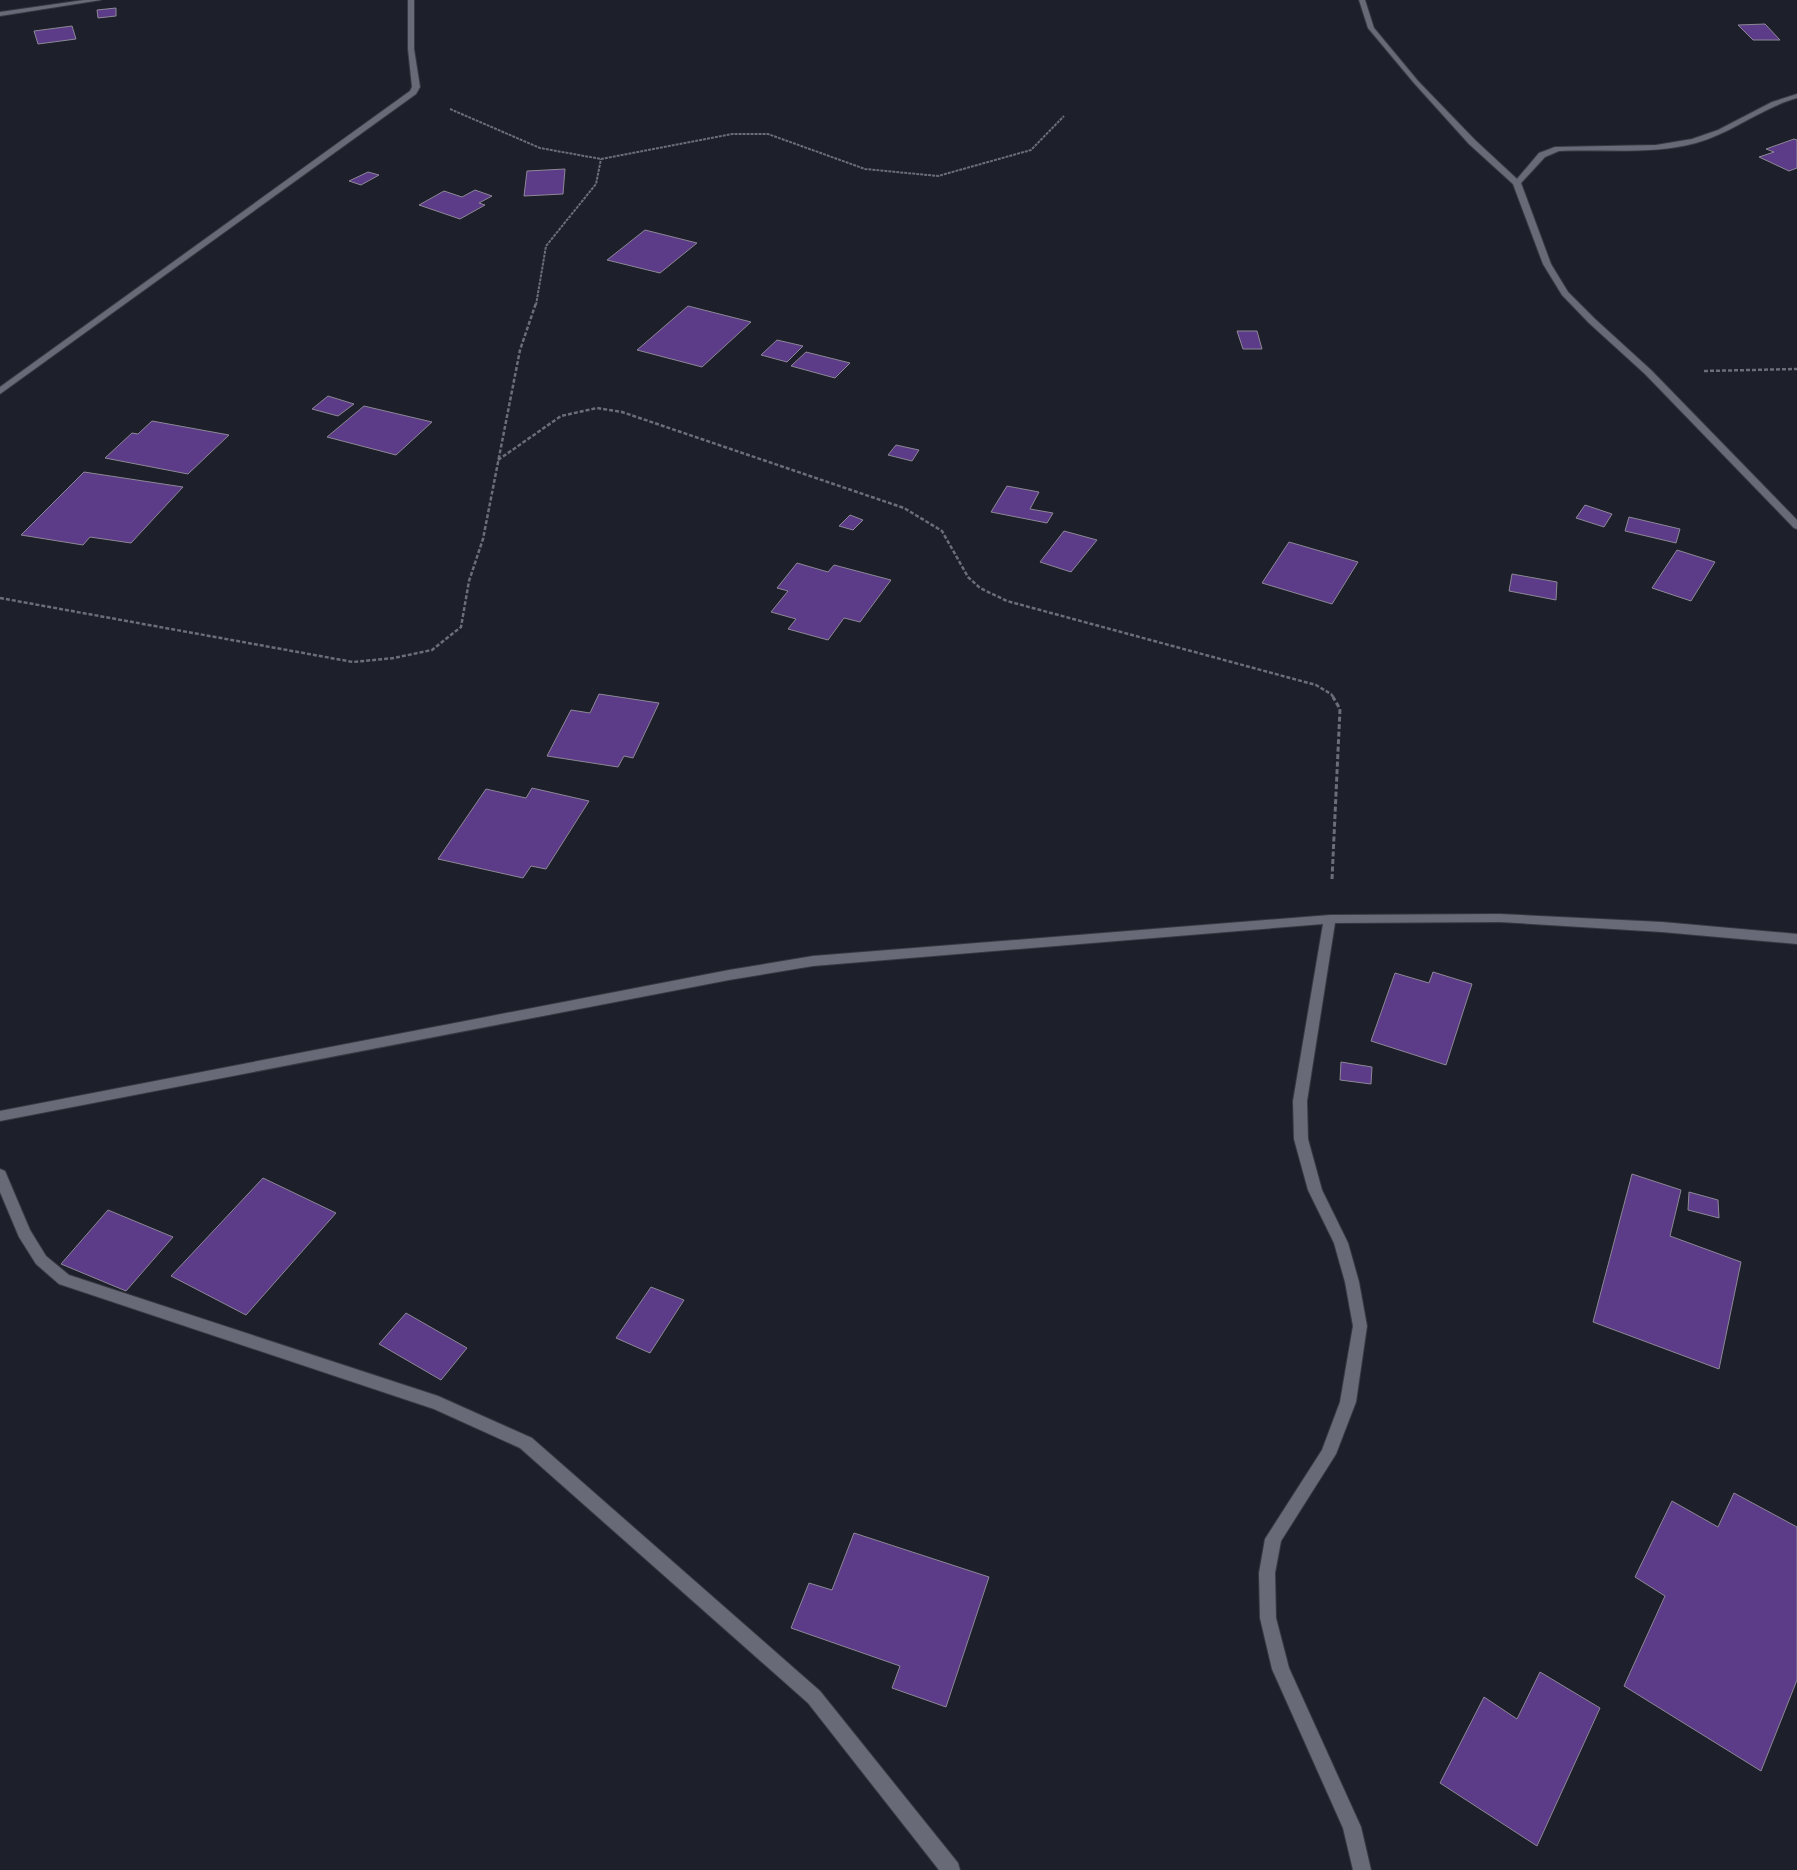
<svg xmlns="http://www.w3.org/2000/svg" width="1797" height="1870" font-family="Barlow,sans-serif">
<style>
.building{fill:#5c3c88;stroke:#8c8895}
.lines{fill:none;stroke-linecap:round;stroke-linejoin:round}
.minor-casing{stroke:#383942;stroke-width:2}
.path-far2{stroke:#6b6d77;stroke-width:2;stroke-dasharray:3 1;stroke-linecap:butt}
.path-far1{stroke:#6b6d77;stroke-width:2.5;stroke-dasharray:4 2;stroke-linecap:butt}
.path{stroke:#6b6d77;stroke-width:3;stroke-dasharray:5 2.5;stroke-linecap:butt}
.minor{fill:#686a78;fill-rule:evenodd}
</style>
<rect width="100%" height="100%" fill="#1d1f2a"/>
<path class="building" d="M 116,8 L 116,16 L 98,18 L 97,10 Z
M 1765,24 L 1780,40 L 1753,40 L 1738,25 Z
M 72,26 L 76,39 L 38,44 L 34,31 Z
M 1794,139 L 1797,140 L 1797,168 L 1789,171 L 1759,157 L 1774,152 L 1766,149 Z
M 565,169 L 563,194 L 524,196 L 527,171 Z
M 368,172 L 379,175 L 361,185 L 349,181 Z
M 475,190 L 492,196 L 479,203 L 485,205 L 460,219 L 419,205 L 444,191 L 462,197 Z
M 645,230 L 697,243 L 660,273 L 607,260 Z
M 688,306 L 751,322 L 702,367 L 637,350 Z
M 1237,331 L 1257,331 L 1262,349 L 1243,349 Z
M 777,340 L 803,346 L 787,362 L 761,355 Z
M 806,352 L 850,363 L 835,378 L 791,366 Z
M 328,396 L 354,404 L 338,416 L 312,409 Z
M 364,406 L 432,422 L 396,455 L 327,437 Z
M 152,421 L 229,435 L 188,474 L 105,458 L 132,433 L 138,434 Z
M 896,445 L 919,450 L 912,461 L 888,455 Z
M 84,472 L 183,487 L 131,543 L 90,537 L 83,545 L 21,535 Z
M 1007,486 L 1039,492 L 1030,509 L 1053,513 L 1047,523 L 991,512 Z
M 1585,505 L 1612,514 L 1604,527 L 1576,518 Z
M 850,515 L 863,520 L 853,530 L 839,526 Z
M 1629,517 L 1680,529 L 1676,543 L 1625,531 Z
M 1064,531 L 1097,540 L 1071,572 L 1040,562 Z
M 1289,542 L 1358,562 L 1332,604 L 1262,583 Z
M 1677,550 L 1715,562 L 1691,601 L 1652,588 Z
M 797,563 L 828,572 L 834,565 L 891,580 L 860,622 L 844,618 L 828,640 L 788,629 L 796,619 L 771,612 L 788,591 L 777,588 Z
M 1512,574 L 1557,582 L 1556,600 L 1509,591 Z
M 599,694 L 659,703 L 633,758 L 624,756 L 618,767 L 547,756 L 571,710 L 590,713 Z
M 532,788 L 589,801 L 546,869 L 531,866 L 523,878 L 438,859 L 486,789 L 526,798 Z
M 1433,972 L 1472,984 L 1446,1065 L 1371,1041 L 1395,973 L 1429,983 Z
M 1341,1062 L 1372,1067 L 1371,1084 L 1340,1080 Z
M 1632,1174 L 1681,1190 L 1670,1236 L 1741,1262 L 1719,1369 L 1593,1322 Z
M 263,1178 L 336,1213 L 246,1315 L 171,1276 Z
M 1689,1192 L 1718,1200 L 1719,1218 L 1688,1210 Z
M 108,1210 L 173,1237 L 126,1291 L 61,1264 Z
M 651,1287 L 684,1300 L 650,1353 L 616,1338 Z
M 406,1313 L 467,1348 L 441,1380 L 379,1344 Z
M 1734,1493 L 1797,1527 L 1797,1680 L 1761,1771 L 1624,1686 L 1665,1596 L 1635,1577 L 1672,1501 L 1718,1527 Z
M 854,1533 L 989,1577 L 946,1707 L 892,1688 L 900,1666 L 791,1628 L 809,1583 L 832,1590 Z
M 1540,1672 L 1600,1708 L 1537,1846 L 1440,1783 L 1484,1697 L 1517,1719 Z"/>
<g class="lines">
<g class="minor-casing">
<path id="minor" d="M 84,0 L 101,0 L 0,16 L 0,12 Z
M 408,0 L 414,0 L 414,49 L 420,87 L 416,94 L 0,394 L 0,387 L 410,91 L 412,87 L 408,49 Z
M 1359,0 L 1365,0 L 1374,28 L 1418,81 L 1475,140 L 1517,179 L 1539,153 L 1555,147 L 1656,145 L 1692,139 L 1718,130 L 1772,102 L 1797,94 L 1797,98 C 1761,108 1732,133 1696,143 C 1652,155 1604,149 1559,151 L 1545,157 L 1521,183 L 1551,264 L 1568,292 L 1595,319 L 1651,370 L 1797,520 L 1797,529 L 1794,528 L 1645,374 L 1589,323 L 1562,295 L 1543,264 L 1513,184 L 1469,144 L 1414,83 L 1368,28 Z
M 1500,914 L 1662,922 L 1797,934 L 1797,944 L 1662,932 L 1500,922 L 1335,923 L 1307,1101 L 1308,1139 L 1322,1190 L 1348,1243 L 1359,1282 L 1367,1326 L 1356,1402 L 1336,1454 L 1281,1541 L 1275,1573 L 1276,1618 L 1289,1668 L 1361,1827 L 1371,1870 L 1353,1870 L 1343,1828 L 1272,1669 L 1260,1618 L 1259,1573 L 1265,1539 L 1322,1450 L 1340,1402 L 1353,1326 L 1345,1282 L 1334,1243 L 1308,1190 L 1294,1139 L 1293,1101 L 1323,924 L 813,966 L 729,980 L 0,1121 L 0,1111 L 729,970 L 813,956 L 1330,915 Z
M 0,1169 L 5,1171 L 30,1230 L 46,1256 L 69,1275 L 438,1396 L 532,1438 L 820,1691 L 958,1863 L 960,1870 L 939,1870 L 808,1703 L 520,1448 L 434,1409 L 59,1284 L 36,1264 L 19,1237 L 0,1192 Z"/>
</g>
<path class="path-far2" d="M 450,109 L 540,148 L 601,159 L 732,134 L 768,134 L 865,169 L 938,176 L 1031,150 L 1064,116
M 536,305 L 546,246 L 596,184 L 601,159"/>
<path class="path-far1" d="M 1704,371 L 1797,369
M 498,460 L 561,416 L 597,408 L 622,412 L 904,508 L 942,531 L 968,577 L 980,588 L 1007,601 L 1316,685 L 1331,694 L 1334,698
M 0,598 L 353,662 L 394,658 L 432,650 L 461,627 L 469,581 L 483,539 L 520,350 L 536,303"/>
<path class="path" d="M 1332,879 L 1340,709 L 1333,697"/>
<use href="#minor" class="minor"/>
</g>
</svg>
